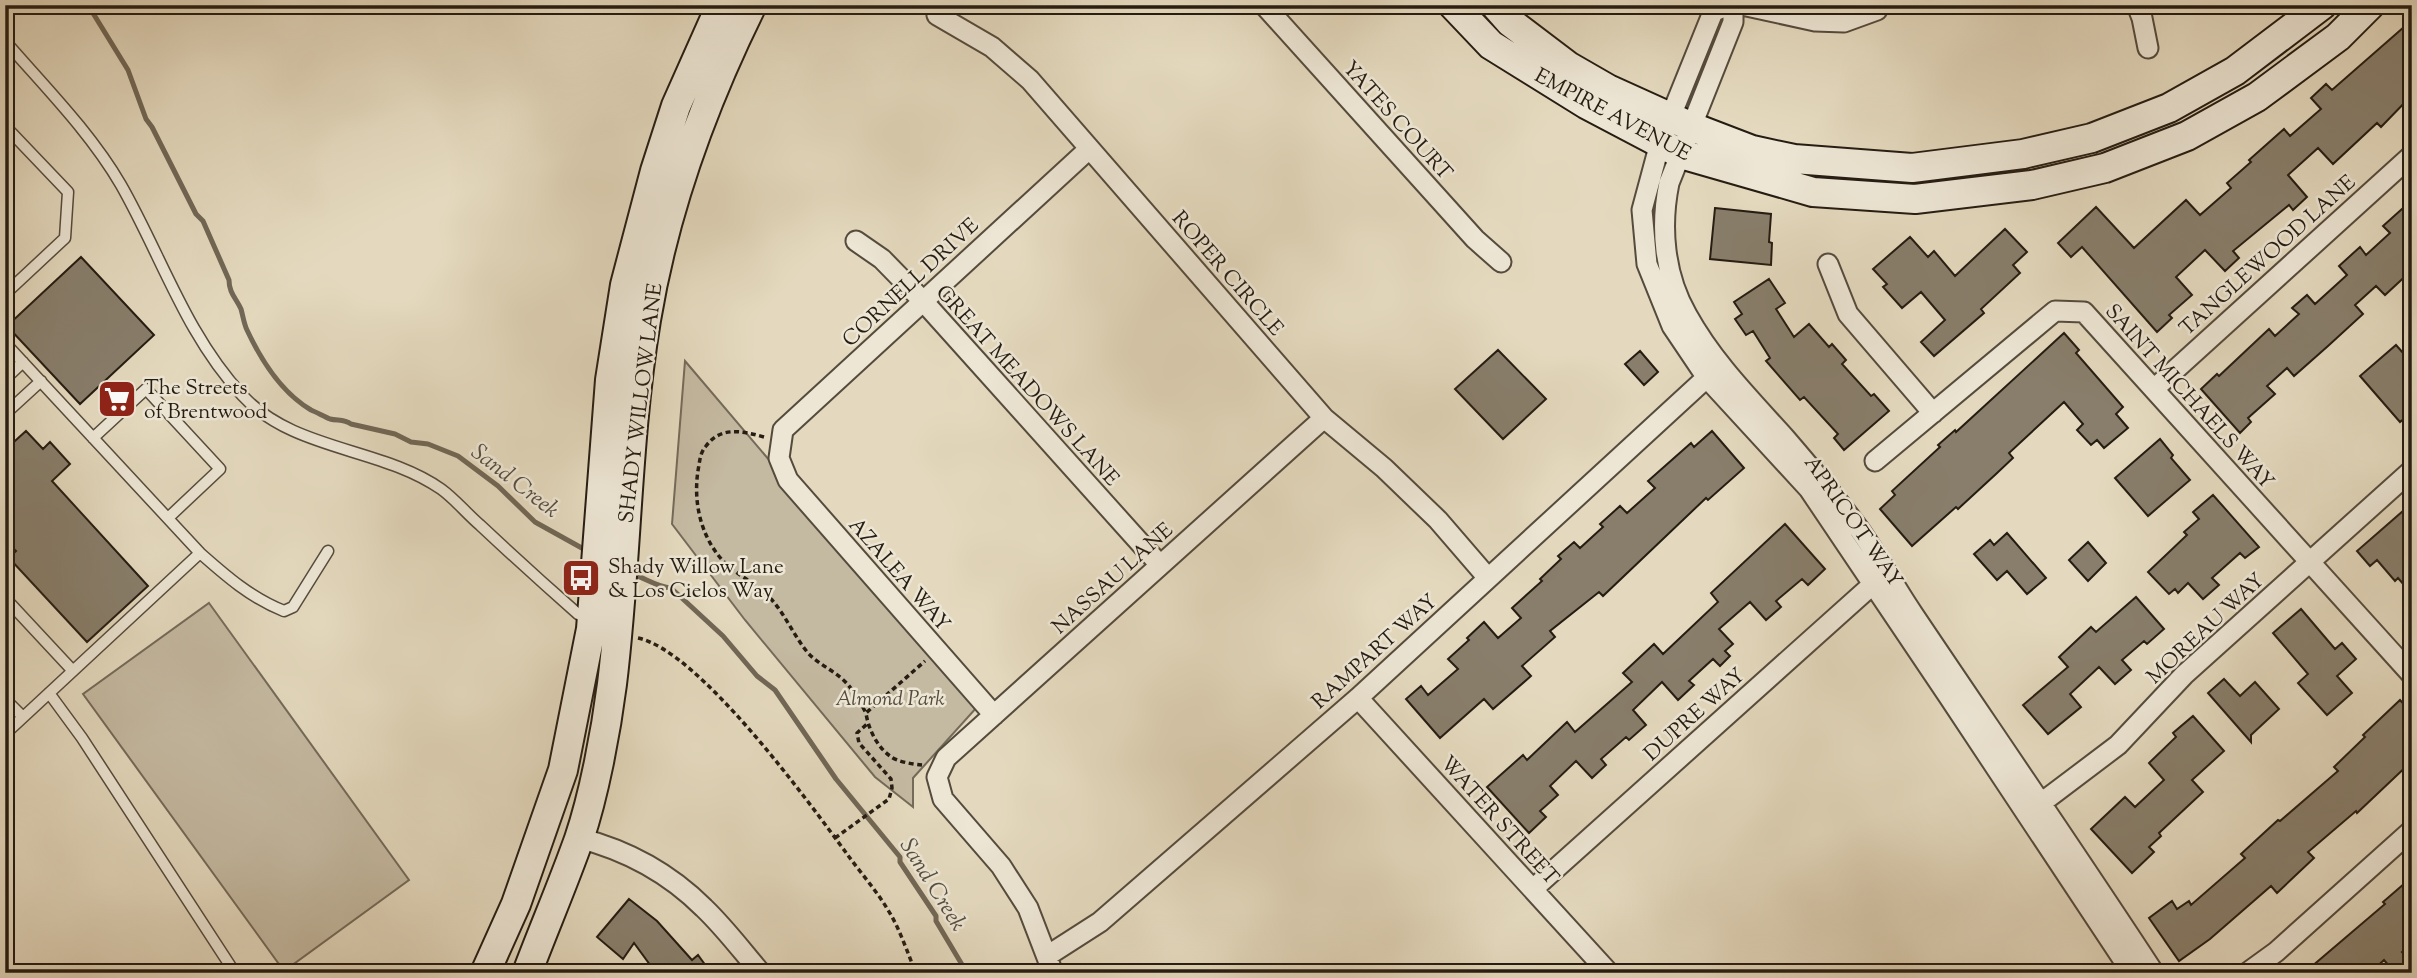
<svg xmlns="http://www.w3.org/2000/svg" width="2417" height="978" font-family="'Sorts Mill Goudy',serif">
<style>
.green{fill:#c4b9a1;stroke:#746a5a;stroke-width:2}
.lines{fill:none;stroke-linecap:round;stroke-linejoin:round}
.stream{stroke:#716756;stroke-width:5}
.building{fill:#887e6b;stroke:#251c12;stroke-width:2}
.lane-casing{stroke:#554b3d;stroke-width:13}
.street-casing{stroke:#554b3d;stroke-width:23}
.secondary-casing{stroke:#251c12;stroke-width:32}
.path{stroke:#251c12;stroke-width:3.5;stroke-dasharray:5 3.5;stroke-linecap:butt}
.lane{stroke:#ede6d5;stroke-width:10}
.street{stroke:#ede6d5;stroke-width:19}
.secondary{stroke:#ede6d5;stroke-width:28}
.labels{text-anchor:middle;stroke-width:5;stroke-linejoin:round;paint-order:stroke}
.street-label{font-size:21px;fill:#251c12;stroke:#ede6d5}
.poi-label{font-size:21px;fill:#251c12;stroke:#ede6d5;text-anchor:start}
.park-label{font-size:21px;font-style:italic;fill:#554b3d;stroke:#ede6d5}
.water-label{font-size:23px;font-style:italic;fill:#574e40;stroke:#ede6d5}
</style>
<rect width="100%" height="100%" fill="#e4d9be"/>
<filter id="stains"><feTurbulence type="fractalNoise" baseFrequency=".00286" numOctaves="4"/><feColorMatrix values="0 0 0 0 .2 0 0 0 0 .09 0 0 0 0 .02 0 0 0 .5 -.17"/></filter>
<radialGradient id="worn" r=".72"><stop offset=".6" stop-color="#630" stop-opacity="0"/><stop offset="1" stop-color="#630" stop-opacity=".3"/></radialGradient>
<path class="green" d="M 685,361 L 978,706 L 913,778 L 913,807 L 875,777 L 745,620 L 672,524 Z
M 209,603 L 409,880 L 284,971 L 83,694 Z"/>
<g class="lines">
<path class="stream" d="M 88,5 L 128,70 L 146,119 L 152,127 L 196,214 L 203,221 L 229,280 C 229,293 236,298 241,309 C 243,316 244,324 247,330 C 261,360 282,393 311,410 C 316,412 325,417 330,419 C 338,421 344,419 351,424 L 395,434 L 411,442 L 428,444 L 458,456 L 498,486 L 535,522 L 589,552
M 632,574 C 645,578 657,587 671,588 L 723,636 L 757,676 L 775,690 L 836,779 L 900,857 L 900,862 L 936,916 L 936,921 L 967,973"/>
</g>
<path class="building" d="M 2412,20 L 2412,95 L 2381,127 L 2377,123 L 2333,164 L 2318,148 L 2288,175 L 2307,197 L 2293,210 L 2289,205 L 2233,251 L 2239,258 L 2225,271 L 2205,250 L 2176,277 L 2192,295 L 2169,315 L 2172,318 L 2157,332 L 2082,247 L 2071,257 L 2058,243 L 2096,207 L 2134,248 L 2186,200 L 2200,215 L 2231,188 L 2227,183 L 2251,162 L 2249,160 L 2284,129 L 2290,136 L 2321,109 L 2311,98 L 2326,84 L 2332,90 Z
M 2412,200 L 2412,270 L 2385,295 L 2376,286 L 2355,305 L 2363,314 L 2328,346 L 2294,376 L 2287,368 L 2267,386 L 2275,394 L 2248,418 L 2251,422 L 2240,433 L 2201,389 L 2217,374 L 2219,376 L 2269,329 L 2275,336 L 2299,314 L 2292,308 L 2307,295 L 2315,304 L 2347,275 L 2339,266 L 2360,247 L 2366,255 L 2390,233 L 2383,226 Z
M 1715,208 L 1771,214 L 1769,242 L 1772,243 L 1771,265 L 1710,259 Z
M 2005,229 L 2027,252 L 2013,265 L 2020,273 L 1981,309 L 1984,313 L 1934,356 L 1921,342 L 1945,320 L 1921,292 L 1902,308 L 1883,287 L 1887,284 L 1873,269 L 1910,237 L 1928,257 L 1934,251 L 1955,276 Z
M 81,257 L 154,335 L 80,404 L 7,326 Z
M 1769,279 L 1785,303 L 1776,309 L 1794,337 L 1809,324 L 1829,347 L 1832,344 L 1846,360 L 1842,364 L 1871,396 L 1874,394 L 1889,411 L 1844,450 L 1834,438 L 1838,434 L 1804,397 L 1800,400 L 1766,361 L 1770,358 L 1753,331 L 1746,335 L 1735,319 L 1742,314 L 1734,302 Z
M 2064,333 L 2079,350 L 2076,353 L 2123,407 L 2116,414 L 2128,428 L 2104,448 L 2097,440 L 2091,445 L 2077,430 L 2083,424 L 2064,402 L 2009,453 L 2013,458 L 1996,474 L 1958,509 L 1956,507 L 1912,546 L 1880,509 L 1895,495 L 1892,491 L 1940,447 L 1938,445 L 1955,430 L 1956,432 Z
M 2396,345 L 2412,363 L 2412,412 L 2400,422 L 2360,376 Z
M 1498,350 L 1546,399 L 1503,439 L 1455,389 Z
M 1640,351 L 1658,372 L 1644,385 L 1625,364 Z
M 26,431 L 43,449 L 50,442 L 70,464 L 52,481 L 148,586 L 87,642 L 9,558 L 16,551 L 5,540 L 5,450 Z
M 1712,431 L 1744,468 L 1708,500 L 1706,498 L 1603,596 L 1599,592 L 1550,631 L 1555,637 L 1522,666 L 1531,676 L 1493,709 L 1484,699 L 1440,738 L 1406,699 L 1421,686 L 1428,695 L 1458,669 L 1448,659 L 1469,640 L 1467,638 L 1484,622 L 1498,638 L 1521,618 L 1512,608 L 1542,581 L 1540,579 L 1561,559 L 1558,556 L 1574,542 L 1580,548 L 1603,527 L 1600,524 L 1620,506 L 1627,513 L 1655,488 L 1648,481 L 1691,443 L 1694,447 Z
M 2160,439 L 2173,455 L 2171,458 L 2190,480 L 2148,516 L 2115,478 Z
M 2213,495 L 2259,547 L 2245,558 L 2240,553 L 2212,578 L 2219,585 L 2203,599 L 2188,583 L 2178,593 L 2175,589 L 2169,594 L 2148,572 L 2187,535 L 2184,532 L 2199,519 L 2193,512 Z
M 2403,511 L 2412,521 L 2412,594 L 2398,578 L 2395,581 L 2377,560 L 2370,566 L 2357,551 Z
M 1785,524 L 1825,569 L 1808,585 L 1802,579 L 1776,601 L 1781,607 L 1766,620 L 1750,602 L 1719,629 L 1733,644 L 1725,651 L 1730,656 L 1720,666 L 1713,659 L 1689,681 L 1694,685 L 1678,700 L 1662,682 L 1633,710 L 1646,725 L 1629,740 L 1626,737 L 1601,759 L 1606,765 L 1592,778 L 1576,761 L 1550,786 L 1558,795 L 1540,811 L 1546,817 L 1529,833 L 1487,787 L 1523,755 L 1527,760 L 1567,722 L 1575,732 L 1632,682 L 1623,673 L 1654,644 L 1663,654 L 1718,602 L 1711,593 Z
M 2007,533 L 2046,578 L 2027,594 L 2007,571 L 1997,580 L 1974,554 L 1990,540 L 1994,545 Z
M 2088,542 L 2106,563 L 2088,581 L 2069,560 Z
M 2136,597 L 2164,629 L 2147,644 L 2144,641 L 2122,660 L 2131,670 L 2115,684 L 2099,667 L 2070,694 L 2081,707 L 2048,734 L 2023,705 L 2068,667 L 2059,657 L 2091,627 L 2096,632 Z
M 2301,609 L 2335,649 L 2342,643 L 2356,659 L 2337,676 L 2352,693 L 2327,715 L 2298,683 L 2308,674 L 2273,633 Z
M 2224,679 L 2240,696 L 2255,682 L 2279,709 L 2251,735 L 2251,742 L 2208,693 Z
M 2400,700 L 2412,713 L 2412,761 L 2357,813 L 2356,811 L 2308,852 L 2314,858 L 2277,893 L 2271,886 L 2210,939 L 2179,961 L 2149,918 L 2172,901 L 2177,909 L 2189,901 L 2191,905 L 2245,858 L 2241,854 L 2278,820 L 2280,821 L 2338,771 L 2334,767 L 2365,737 L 2363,735 Z
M 2193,716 L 2224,751 L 2192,780 L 2203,792 L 2159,833 L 2161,836 L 2149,847 L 2154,852 L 2132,873 L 2091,829 L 2125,797 L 2135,807 L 2164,780 L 2149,763 L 2176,737 L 2173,733 Z
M 2412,877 L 2412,943 L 2402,952 L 2412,963 L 2401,973 L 2395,973 L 2384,960 L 2370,973 L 2304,973 L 2385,904 L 2383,902 Z
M 629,899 L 657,921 L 692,960 L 698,955 L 711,973 L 656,973 L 634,943 L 623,959 L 597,937 Z"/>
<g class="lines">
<g class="lane-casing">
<path id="lane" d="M 5,41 C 45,87 90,132 121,185 C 161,255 186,335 242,395 C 293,451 381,447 441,489 C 455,499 467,514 480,525 C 512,555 545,585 578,614 L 587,618
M 5,126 L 68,192 L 65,238 L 5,294
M 5,343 L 200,553 C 226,576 251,598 284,611 L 293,607 L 328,551
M 5,379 L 23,362
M 5,414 L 41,381
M 93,438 L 146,389 L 220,469 L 168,518
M 5,598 L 73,671
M 49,693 L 82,738 L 235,973
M 5,699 L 23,717
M 5,734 L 200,553"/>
</g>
<g class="street-casing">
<path id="street" d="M 943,5 L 937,15 L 992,47 L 1030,80 L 1324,418 L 1384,468 L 1438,520 L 1488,578
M 1264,5 L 1475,239 L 1501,262
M 1728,5 L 1713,12 L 1660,143 L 1642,210 L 1647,264 L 1672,326 L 1707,378 L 1809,489 L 1949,697 L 2132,973
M 1733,5 L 1733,22 L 1669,183 C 1660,227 1664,275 1687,315 C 1713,362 1750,399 1786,439 C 1811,468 1836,498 1859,529 C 1878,556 1894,586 1913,614 C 1993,733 2075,852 2154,973
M 1742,5 L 1815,21 L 1844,22 L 1877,10
M 2137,5 L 2142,18 L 2148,48
M 856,241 L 882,259 L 923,301 L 1160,565
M 1828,264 L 1848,314 L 1933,413
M 2154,389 L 2412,155
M 1875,461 L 2055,311 L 2084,312 L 2412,675
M 1358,698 L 1609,973
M 994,715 L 788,480 L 779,458 L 783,430 L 1089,149
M 2032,810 L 2118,745 L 2184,675 L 2412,470
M 579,838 C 626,850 670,874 704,908 C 725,928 742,951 761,973
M 1533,889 L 1881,577
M 1047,956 L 1100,922 L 1358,698 L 1716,369
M 1053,973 L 1028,908 L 1001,866 L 943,799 L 937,777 L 946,758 L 1324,418
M 2247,973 L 2276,952 L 2412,830"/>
</g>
<g class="secondary-casing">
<path id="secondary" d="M 1453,5 L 1491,45 L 1586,104 L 1681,154 L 1813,192 L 1915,199 L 2032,185 L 2105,168 L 2187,136 L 2257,97 L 2338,37 L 2370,5
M 1495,5 L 1510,22 L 1568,66 L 1608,89 L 1692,127 L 1752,150 L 1794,159 L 1912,168 L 2023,154 L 2092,138 L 2169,108 L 2235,71 L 2322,5
M 485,973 L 516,904 L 563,770 L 591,629 L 610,380 L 625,285 L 655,171 L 676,106 L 721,5
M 527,973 C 544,928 563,884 579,839 C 594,795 606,731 612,684 C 627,563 626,441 646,320 C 664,211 703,104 752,5"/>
</g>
<path class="path" d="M 764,437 C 742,431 721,426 706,446 C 701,452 700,458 699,465 C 692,500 700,538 726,564 C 740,577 761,586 772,600 C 786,616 794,636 808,653 C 820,666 838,672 849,686 C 856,694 861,704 866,713
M 638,638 C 699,651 808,801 847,854 C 860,872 876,890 888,910 C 900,929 907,952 916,973
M 922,765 C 913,764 897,762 890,756 C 877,747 868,728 866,713 L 925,661
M 835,838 L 889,799 L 892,788 L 891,779 L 859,743 L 857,733 L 867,724"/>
<use href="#lane" class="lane"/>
<use href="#street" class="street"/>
<use href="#secondary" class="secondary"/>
</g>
<defs>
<g id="supermarket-square" transform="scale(2.0125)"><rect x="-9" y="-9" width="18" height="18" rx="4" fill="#8f2418" stroke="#ede6d5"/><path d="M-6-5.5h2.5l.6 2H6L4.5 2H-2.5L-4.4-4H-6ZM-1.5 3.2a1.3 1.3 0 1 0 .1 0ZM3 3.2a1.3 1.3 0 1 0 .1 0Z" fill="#fff"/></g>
<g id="bus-square" transform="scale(2.0125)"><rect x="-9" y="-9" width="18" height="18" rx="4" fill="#8f2418" stroke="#ede6d5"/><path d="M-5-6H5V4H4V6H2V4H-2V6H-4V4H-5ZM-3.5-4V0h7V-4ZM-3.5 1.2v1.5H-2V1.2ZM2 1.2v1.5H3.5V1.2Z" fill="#fff"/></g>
</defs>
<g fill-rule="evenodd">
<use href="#supermarket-square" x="117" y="399"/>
<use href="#bus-square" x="581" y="578"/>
</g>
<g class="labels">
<g class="street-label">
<text transform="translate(1613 114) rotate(28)" y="7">EMPIRE AVENUE</text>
<text transform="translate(1398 120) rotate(48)" y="7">YATES COURT</text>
<text transform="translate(2267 255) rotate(-42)" y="7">TANGLEWOOD LANE</text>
<text transform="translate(1228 273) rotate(49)" y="7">ROPER CIRCLE</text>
<text transform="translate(910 282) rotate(-43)" y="7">CORNELL DRIVE</text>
<text transform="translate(1028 385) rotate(48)" y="7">GREAT MEADOWS LANE</text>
<text transform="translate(2190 396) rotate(48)" y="7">SAINT MICHAELS WAY</text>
<text transform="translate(640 403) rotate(-83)" y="7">SHADY WILLOW LANE</text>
<text transform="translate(1854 521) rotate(55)" y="7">APRICOT WAY</text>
<text transform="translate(900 574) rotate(49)" y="7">AZALEA WAY</text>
<text transform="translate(1112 578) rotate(-42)" y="7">NASSAU LANE</text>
<text transform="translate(2205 628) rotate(-43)" y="7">MOREAU WAY</text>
<text transform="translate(1374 651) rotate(-42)" y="7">RAMPART WAY</text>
<text transform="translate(1694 714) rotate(-42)" y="7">DUPRE WAY</text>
<text transform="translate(1500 820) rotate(48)" y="7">WATER STREET</text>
</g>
<g class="poi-label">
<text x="144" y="394">The Streets<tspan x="144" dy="24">of Brentwood</tspan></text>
<text x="608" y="573">Shady Willow Lane<tspan x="608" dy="24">&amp; Los Cielos Way</tspan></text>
</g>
<g class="park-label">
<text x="890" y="705">Almond Park</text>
</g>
<g class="water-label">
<text transform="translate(516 480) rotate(38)" y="8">Sand Creek</text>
<text transform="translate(934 884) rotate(58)" y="8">Sand Creek</text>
</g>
</g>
<rect width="2417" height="978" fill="none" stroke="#e4d9be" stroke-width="28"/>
<rect x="7" y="7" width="2403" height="964" fill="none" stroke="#251c12" stroke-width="3.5"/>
<rect x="14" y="14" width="2389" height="950" fill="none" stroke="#251c12" stroke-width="2"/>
<rect width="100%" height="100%" filter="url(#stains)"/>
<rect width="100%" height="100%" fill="url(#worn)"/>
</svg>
